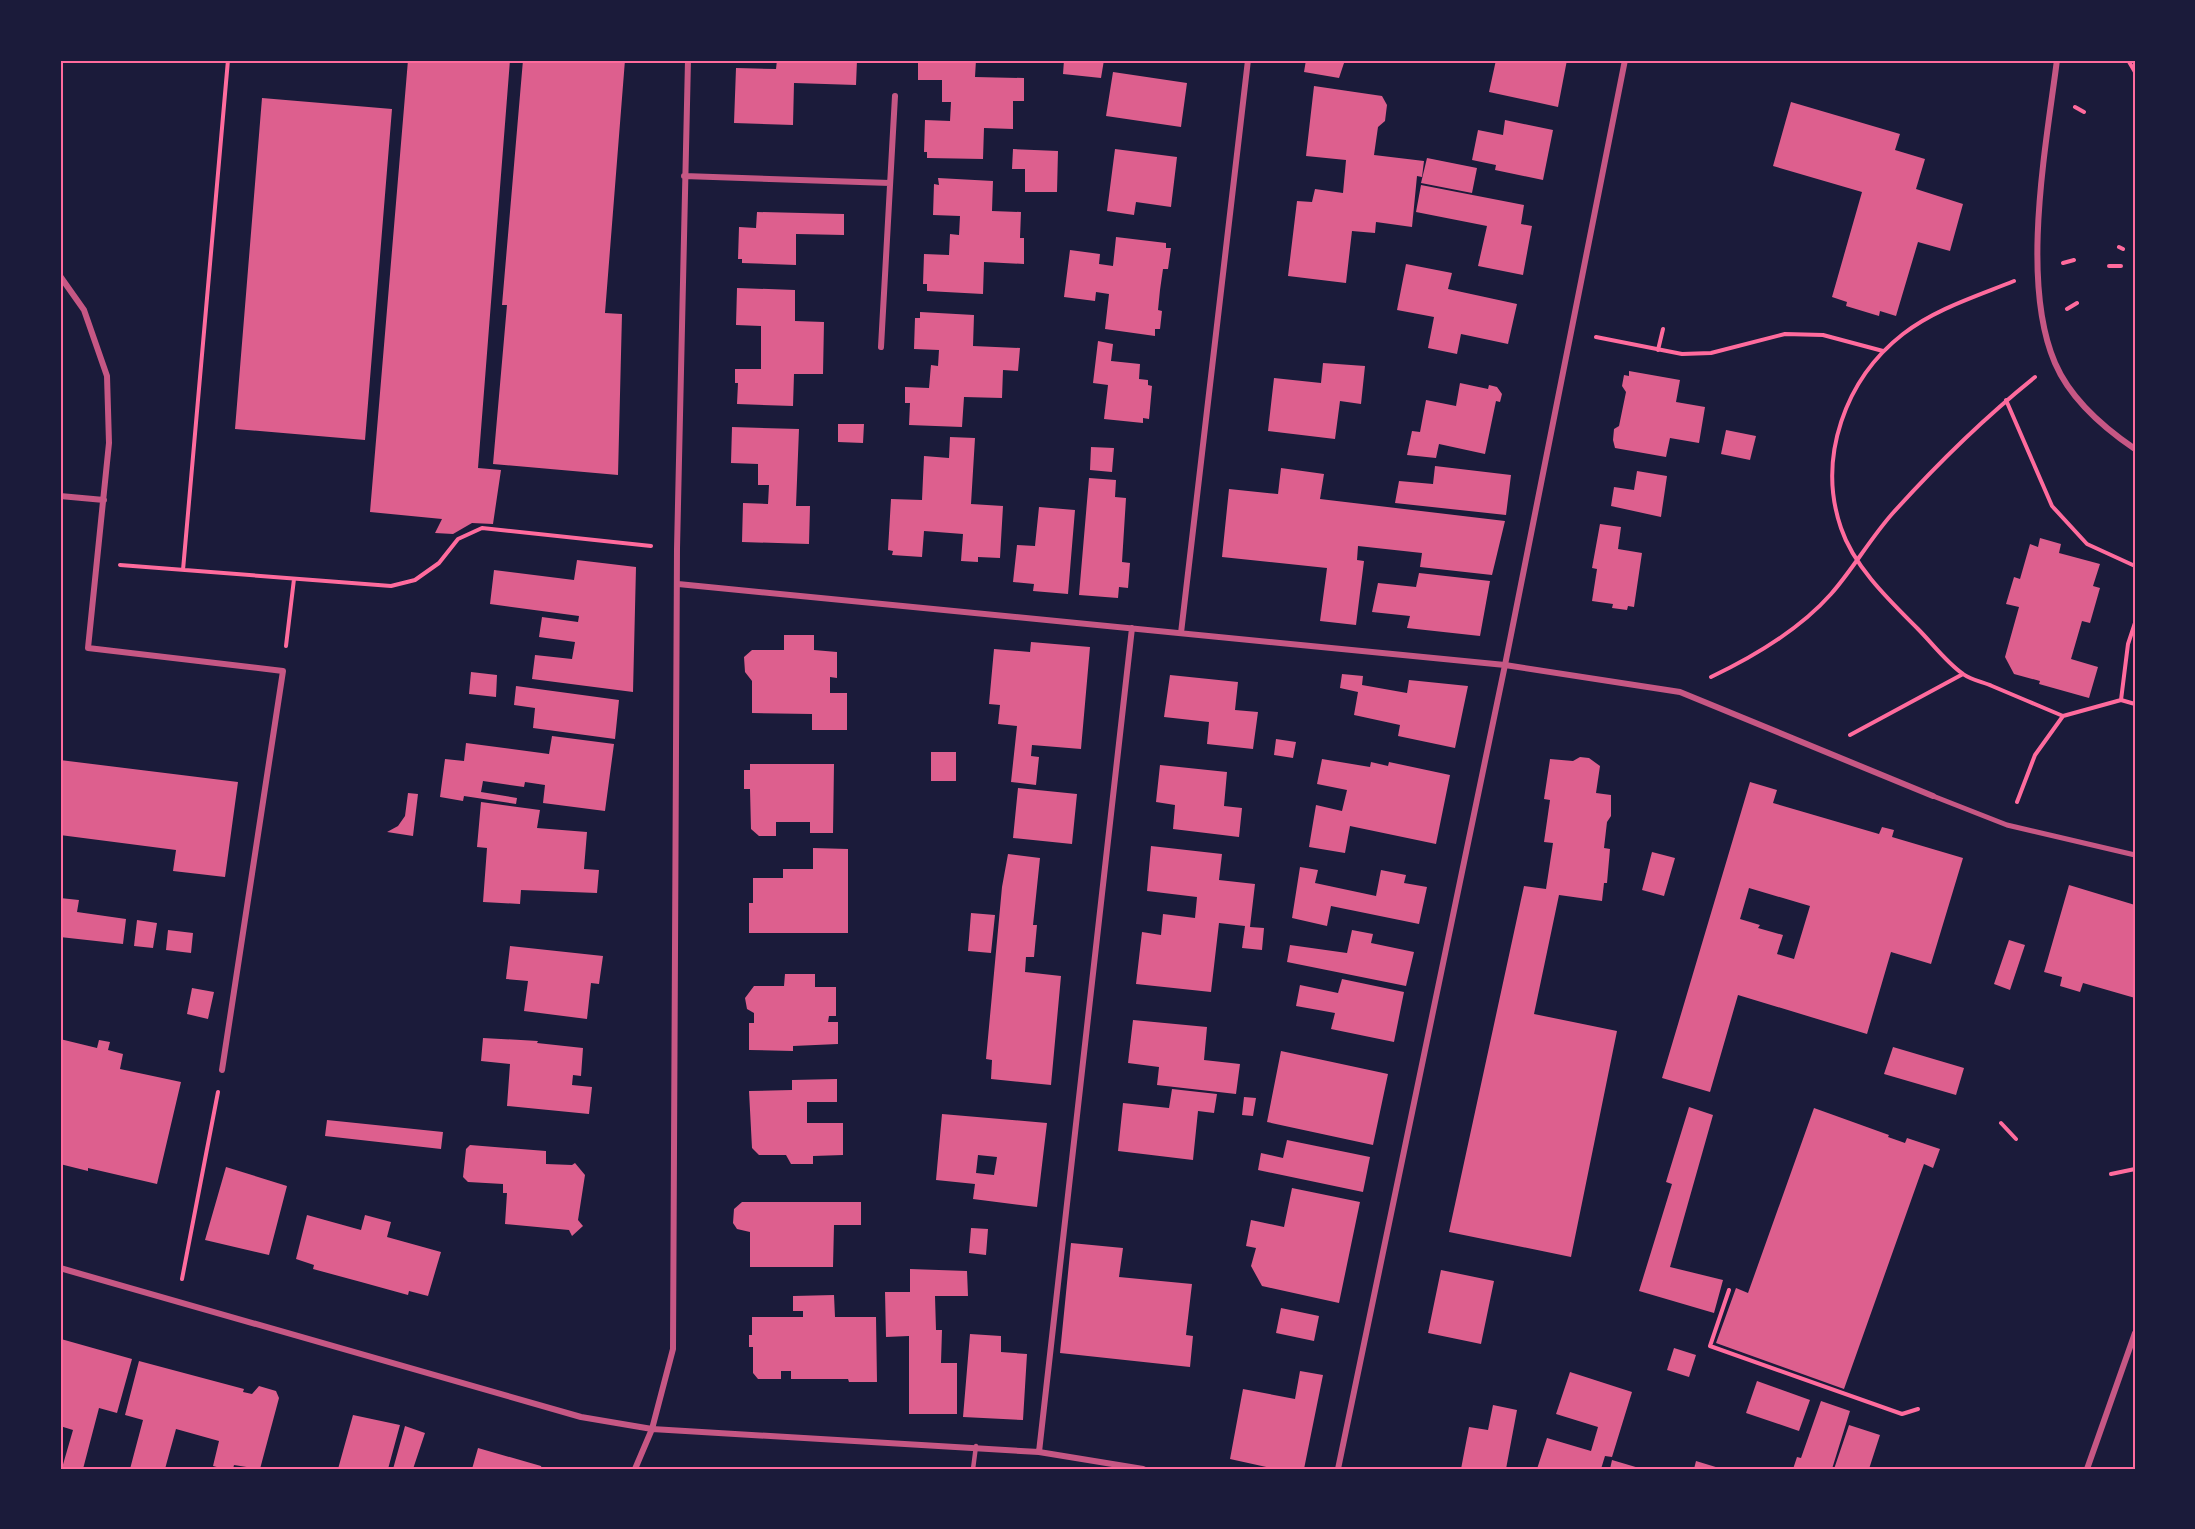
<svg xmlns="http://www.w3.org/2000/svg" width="2195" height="1529" font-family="Cabin,sans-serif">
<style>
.building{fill:#dd5f8e;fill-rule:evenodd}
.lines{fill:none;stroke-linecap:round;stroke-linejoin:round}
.path{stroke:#ff6b9d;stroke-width:4}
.service{stroke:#c65784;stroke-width:4.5}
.pedestrian{stroke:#c65784;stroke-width:5}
.minor{stroke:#c65784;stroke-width:6}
.neatline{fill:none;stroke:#ff6b9d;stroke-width:2}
</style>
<rect width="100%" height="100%" fill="#1b1b3a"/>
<path class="building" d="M 408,60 L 510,60 L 478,468 L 501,470 L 493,524 L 472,523 L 453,534 L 435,533 L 442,519 L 370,512 Z
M 523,60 L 625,60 L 605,313 L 622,314 L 618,475 L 493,464 L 507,305 L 502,305 Z
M 777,60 L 857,60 L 856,85 L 794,83 L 793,125 L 734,123 L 736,68 L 776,69 Z
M 918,60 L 976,60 L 975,77 L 1024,78 L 1024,101 L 1013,101 L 1013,129 L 984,128 L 983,159 L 927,158 L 927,152 L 924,152 L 925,120 L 950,121 L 951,102 L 942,102 L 942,80 L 918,80 Z
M 1064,60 L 1104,60 L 1101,78 L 1063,74 Z
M 1306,60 L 1345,60 L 1339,78 L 1304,72 Z
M 1496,60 L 1567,60 L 1558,107 L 1489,92 Z
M 1113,72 L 1187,83 L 1181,127 L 1106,116 Z
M 1314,86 L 1382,96 L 1387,105 L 1385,121 L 1378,127 L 1374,155 L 1424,161 L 1422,177 L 1417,176 L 1412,227 L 1376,222 L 1375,233 L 1352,231 L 1346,283 L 1288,276 L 1297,201 L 1312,202 L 1315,189 L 1343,193 L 1346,160 L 1306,156 Z
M 262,98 L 392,109 L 365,440 L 235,429 Z
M 1791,102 L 1900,134 L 1895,150 L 1925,159 L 1916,189 L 1963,204 L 1950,251 L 1918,242 L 1896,316 L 1880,311 L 1879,316 L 1846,306 L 1847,302 L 1832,297 L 1862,192 L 1773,166 Z
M 1505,120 L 1553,130 L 1543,180 L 1495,170 L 1496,165 L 1472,160 L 1478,130 L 1503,135 Z
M 1013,149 L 1058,151 L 1057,192 L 1025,192 L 1025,169 L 1012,169 Z
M 1115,149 L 1177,157 L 1171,207 L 1136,202 L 1134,215 L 1107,211 Z
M 1427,158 L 1477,168 L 1472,193 L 1421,183 Z
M 938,178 L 993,181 L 992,211 L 1021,212 L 1020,238 L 1024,238 L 1024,264 L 984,262 L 983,294 L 927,291 L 927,284 L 923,284 L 924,254 L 949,255 L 950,234 L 959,235 L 960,216 L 933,215 L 934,184 L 939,185 Z
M 1421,185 L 1524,205 L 1521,224 L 1532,226 L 1523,275 L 1478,266 L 1487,226 L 1416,212 Z
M 757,212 L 844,214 L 844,235 L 796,234 L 796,265 L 742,263 L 742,259 L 738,259 L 739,227 L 756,228 Z
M 1116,237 L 1166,243 L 1166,248 L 1171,248 L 1168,269 L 1163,269 L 1160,290 L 1158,310 L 1162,311 L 1160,329 L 1155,329 L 1155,336 L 1105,329 L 1109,294 L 1096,292 L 1095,301 L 1064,297 L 1070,250 L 1100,254 L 1099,264 L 1113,266 Z
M 1406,264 L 1452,273 L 1448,289 L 1517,304 L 1508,344 L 1461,334 L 1457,354 L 1428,348 L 1434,317 L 1397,310 Z
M 737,288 L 795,290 L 795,321 L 824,322 L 823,374 L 794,374 L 793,406 L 737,404 L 738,383 L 735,383 L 735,369 L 761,369 L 761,326 L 736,325 Z
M 920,312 L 974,315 L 973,346 L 1020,348 L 1018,371 L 1003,370 L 1002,398 L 964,397 L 962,427 L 909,425 L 910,403 L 905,403 L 905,387 L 929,388 L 931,365 L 938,366 L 939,350 L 914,349 L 915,318 L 920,318 Z
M 1098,341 L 1113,344 L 1111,361 L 1140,364 L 1139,379 L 1148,380 L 1148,385 L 1152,386 L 1149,419 L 1143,418 L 1143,423 L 1104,419 L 1108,385 L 1093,383 Z
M 1323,363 L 1365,366 L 1361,404 L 1340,401 L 1335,439 L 1268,431 L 1274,378 L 1321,383 Z
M 1629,371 L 1680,380 L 1676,402 L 1705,407 L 1699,443 L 1670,438 L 1666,457 L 1615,448 L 1613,440 L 1614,429 L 1619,426 L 1626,392 L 1622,386 L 1624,375 L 1629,376 Z
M 1460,383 L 1488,389 L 1489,385 L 1497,387 L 1502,394 L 1500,402 L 1496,401 L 1485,454 L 1439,444 L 1436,458 L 1407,455 L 1412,431 L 1420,432 L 1426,400 L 1456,406 Z
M 838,424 L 864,424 L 863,443 L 838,442 Z
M 732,427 L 799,429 L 796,506 L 810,506 L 809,544 L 742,542 L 743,503 L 768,504 L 769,485 L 758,485 L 758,464 L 731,463 Z
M 1726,430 L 1756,436 L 1750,460 L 1721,454 Z
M 950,437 L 975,438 L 971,504 L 1003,506 L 1000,558 L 978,557 L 978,562 L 961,561 L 963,534 L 924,531 L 922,557 L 892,555 L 893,551 L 888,550 L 891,499 L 922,500 L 924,456 L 949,458 Z
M 1091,447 L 1114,448 L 1112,472 L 1090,470 Z
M 1435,466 L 1511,475 L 1506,515 L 1395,503 L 1399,481 L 1433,484 Z
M 1281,468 L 1324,474 L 1320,499 L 1505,521 L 1492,575 L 1420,567 L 1422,553 L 1358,546 L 1357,560 L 1364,561 L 1356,625 L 1320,621 L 1327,568 L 1222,557 L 1229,489 L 1278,494 Z
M 1637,471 L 1667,476 L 1661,517 L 1611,506 L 1614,487 L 1634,490 Z
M 1089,478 L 1116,480 L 1115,497 L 1126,498 L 1122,562 L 1130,563 L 1128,588 L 1119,587 L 1118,598 L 1079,595 Z
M 1039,507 L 1075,510 L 1068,594 L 1033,591 L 1034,584 L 1013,582 L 1017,545 L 1035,546 Z
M 1600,524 L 1621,527 L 1618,549 L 1642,553 L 1634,607 L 1628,606 L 1627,610 L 1612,608 L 1613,604 L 1592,601 L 1597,569 L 1592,568 Z
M 2040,538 L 2061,544 L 2059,553 L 2100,564 L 2093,586 L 2100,588 L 2090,623 L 2082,621 L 2071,659 L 2098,667 L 2089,698 L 2039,684 L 2040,681 L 2014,674 L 2005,657 L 2019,607 L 2006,604 L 2014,577 L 2020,579 L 2030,544 L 2038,547 Z
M 577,560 L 636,567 L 633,692 L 532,679 L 535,655 L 572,659 L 575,642 L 539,637 L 542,617 L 578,622 L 579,616 L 490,604 L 494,570 L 574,580 Z
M 1419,573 L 1490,581 L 1480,636 L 1407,628 L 1410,616 L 1372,612 L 1378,583 L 1416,587 Z
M 784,635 L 814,635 L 814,650 L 837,652 L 837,678 L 830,677 L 830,693 L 847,693 L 847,730 L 812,730 L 812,714 L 752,713 L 752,681 L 745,672 L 744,657 L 752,650 L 784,650 Z
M 1031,642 L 1090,647 L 1081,749 L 1032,745 L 1031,756 L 1039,757 L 1036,785 L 1011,782 L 1017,726 L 998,724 L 1000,705 L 989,704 L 994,649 L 1030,652 Z
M 471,672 L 497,675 L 496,697 L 469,694 Z
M 1342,674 L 1363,676 L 1362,685 L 1407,693 L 1409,680 L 1468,686 L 1455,748 L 1398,736 L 1400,725 L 1354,715 L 1358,692 L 1340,688 Z
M 1170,675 L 1238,682 L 1235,710 L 1258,712 L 1253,749 L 1207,744 L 1209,722 L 1164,717 Z
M 516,686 L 619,700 L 615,739 L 533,728 L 535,708 L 514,705 Z
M 552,736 L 614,744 L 605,811 L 543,803 L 545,785 L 525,782 L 524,787 L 483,781 L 481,792 L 517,798 L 516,804 L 464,796 L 463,801 L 440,797 L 445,759 L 464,761 L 466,743 L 549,754 Z
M 1276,739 L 1296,742 L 1293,758 L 1274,755 Z
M 931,752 L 956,752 L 956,781 L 931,781 Z
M 1580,757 L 1589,758 L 1600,766 L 1596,793 L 1611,795 L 1611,816 L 1607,822 L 1604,848 L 1610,849 L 1607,883 L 1604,883 L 1602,901 L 1559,895 L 1534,1014 L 1617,1031 L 1571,1257 L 1449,1232 L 1524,886 L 1546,889 L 1553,843 L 1544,842 L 1550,800 L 1544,799 L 1550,759 L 1573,761 Z
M 1322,759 L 1370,767 L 1371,762 L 1388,766 L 1389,762 L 1450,775 L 1436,844 L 1350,826 L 1345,853 L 1309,847 L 1316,805 L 1342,811 L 1347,790 L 1317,784 Z
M 60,760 L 238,782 L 225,877 L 173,871 L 176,850 L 60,835 Z
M 750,764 L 834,764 L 833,833 L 810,833 L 810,822 L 776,822 L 776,836 L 759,836 L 751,829 L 750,789 L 744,789 L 744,770 L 750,770 Z
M 1160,765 L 1227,772 L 1224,806 L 1242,808 L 1239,837 L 1173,829 L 1175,805 L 1156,802 Z
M 1750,782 L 1777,790 L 1773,803 L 1879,834 L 1882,827 L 1894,830 L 1892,837 L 1963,858 L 1931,964 L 1891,952 L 1867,1034 L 1738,995 L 1710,1092 L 1662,1078 ZM 1749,888 L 1810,906 L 1794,959 L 1777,954 L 1783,935 L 1758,928 L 1760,925 L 1740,919 Z
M 1018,788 L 1077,794 L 1072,844 L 1013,838 Z
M 408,793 L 418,794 L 413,836 L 387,832 L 398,826 L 405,816 Z
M 481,802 L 540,810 L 537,828 L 587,832 L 584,869 L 599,870 L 597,893 L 521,890 L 520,904 L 483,902 L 487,848 L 477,847 Z
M 1151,846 L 1222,854 L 1219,880 L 1255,884 L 1250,927 L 1264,928 L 1262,950 L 1242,948 L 1245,926 L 1219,923 L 1211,992 L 1136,984 L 1142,932 L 1161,935 L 1163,914 L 1195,918 L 1197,897 L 1147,891 Z
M 813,848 L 848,849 L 848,933 L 749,933 L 749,903 L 753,903 L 753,878 L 783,878 L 783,869 L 813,869 Z
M 1652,852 L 1675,858 L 1664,896 L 1642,890 Z
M 1008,854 L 1040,858 L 1033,925 L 1037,925 L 1034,957 L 1026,957 L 1025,972 L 1061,976 L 1051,1085 L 991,1079 L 992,1060 L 986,1059 L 1002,887 Z
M 1300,867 L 1318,870 L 1315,883 L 1376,896 L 1381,870 L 1406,875 L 1404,883 L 1427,887 L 1419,924 L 1331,906 L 1327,926 L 1292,918 Z
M 2069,885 L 2135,905 L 2135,998 L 2083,983 L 2080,992 L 2060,986 L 2062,977 L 2044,972 Z
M 60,898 L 79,900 L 77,912 L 126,919 L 123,944 L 60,937 Z
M 971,913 L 995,915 L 991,953 L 968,951 Z
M 137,920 L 157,923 L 153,948 L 134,946 Z
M 168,930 L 193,933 L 191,953 L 166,950 Z
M 1352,930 L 1373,934 L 1371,943 L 1414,952 L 1406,986 L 1287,962 L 1290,945 L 1347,953 Z
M 2009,940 L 2025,945 L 2010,990 L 1994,984 Z
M 510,946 L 603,956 L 599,984 L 591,983 L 587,1019 L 524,1011 L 528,981 L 506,979 Z
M 785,974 L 815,974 L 815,987 L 836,987 L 836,1016 L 829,1016 L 828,1022 L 838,1022 L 838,1044 L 793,1046 L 793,1051 L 749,1050 L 749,1023 L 754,1023 L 754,1013 L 747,1009 L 745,998 L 754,986 L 784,986 Z
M 1342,979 L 1404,992 L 1394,1042 L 1331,1029 L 1335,1013 L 1296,1006 L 1300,985 L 1338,993 Z
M 192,988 L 214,992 L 208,1019 L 187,1014 Z
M 1133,1020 L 1207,1027 L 1204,1060 L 1240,1064 L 1236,1094 L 1157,1085 L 1159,1067 L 1128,1063 Z
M 483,1038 L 538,1041 L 537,1043 L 583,1048 L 581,1076 L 573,1075 L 572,1085 L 592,1087 L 589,1114 L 507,1106 L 510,1064 L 481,1061 Z
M 60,1039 L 97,1048 L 99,1040 L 110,1042 L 108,1050 L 123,1054 L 120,1069 L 181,1082 L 157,1184 L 88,1168 L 88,1171 L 60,1164 Z
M 1893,1047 L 1964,1068 L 1956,1095 L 1884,1074 Z
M 1281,1051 L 1388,1074 L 1373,1145 L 1267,1122 Z
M 837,1079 L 837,1102 L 807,1102 L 807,1123 L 843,1123 L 843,1155 L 813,1156 L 813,1164 L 791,1164 L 786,1155 L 759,1155 L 752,1148 L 749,1091 L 792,1090 L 792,1080 Z
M 1172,1089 L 1217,1094 L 1214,1113 L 1198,1111 L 1193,1160 L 1118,1151 L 1123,1103 L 1169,1108 Z
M 1244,1097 L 1256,1098 L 1253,1116 L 1242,1115 Z
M 1689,1107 L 1713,1115 L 1670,1267 L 1723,1280 L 1714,1313 L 1639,1291 L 1672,1184 L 1666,1182 Z
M 1814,1108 L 1889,1135 L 1888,1137 L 1905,1143 L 1907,1138 L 1940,1149 L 1933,1168 L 1924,1164 L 1844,1389 L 1716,1343 L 1736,1288 L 1748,1293 Z
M 942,1114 L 1047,1123 L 1037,1207 L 973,1199 L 975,1184 L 936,1180 ZM 978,1155 L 997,1157 L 994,1175 L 976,1173 Z
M 327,1120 L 443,1132 L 441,1149 L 325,1136 Z
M 1287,1140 L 1370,1157 L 1363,1192 L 1258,1170 L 1261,1153 L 1283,1158 Z
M 470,1145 L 546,1151 L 546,1164 L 572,1165 L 575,1163 L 585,1175 L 578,1220 L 583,1226 L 572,1236 L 569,1230 L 505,1224 L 507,1193 L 503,1193 L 503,1184 L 468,1182 L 463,1177 L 466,1149 Z
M 226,1167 L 287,1186 L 269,1255 L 205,1240 Z
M 1292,1188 L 1360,1202 L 1339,1303 L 1262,1286 L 1251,1266 L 1256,1248 L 1246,1246 L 1251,1220 L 1284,1227 Z
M 742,1202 L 861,1202 L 861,1225 L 834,1225 L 833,1267 L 750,1267 L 750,1232 L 737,1229 L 733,1223 L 734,1209 Z
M 307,1215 L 361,1230 L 365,1215 L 391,1222 L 387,1237 L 441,1252 L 428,1296 L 409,1291 L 408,1295 L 361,1282 L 313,1269 L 314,1265 L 296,1259 Z
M 971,1228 L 988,1229 L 986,1255 L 969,1253 Z
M 1071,1243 L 1123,1248 L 1119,1277 L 1192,1284 L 1186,1335 L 1193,1336 L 1190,1367 L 1060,1353 Z
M 910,1269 L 967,1271 L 968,1296 L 935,1296 L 936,1330 L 942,1330 L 941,1363 L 957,1363 L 957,1414 L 909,1414 L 909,1336 L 886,1337 L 885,1292 L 910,1292 Z
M 1441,1270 L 1494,1281 L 1481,1344 L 1428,1333 Z
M 834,1295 L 835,1317 L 876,1317 L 877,1382 L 849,1382 L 848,1379 L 791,1379 L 791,1371 L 781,1371 L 781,1379 L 758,1379 L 753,1373 L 753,1347 L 749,1347 L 749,1335 L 752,1335 L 752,1317 L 803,1317 L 803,1311 L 793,1311 L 793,1296 Z
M 1281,1308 L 1319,1316 L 1314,1341 L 1276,1333 Z
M 970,1334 L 1001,1336 L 1001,1352 L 1027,1354 L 1023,1420 L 963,1417 Z
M 61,1339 L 132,1359 L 117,1413 L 99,1408 L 83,1469 L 62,1468 L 73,1430 L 60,1426 Z
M 1674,1348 L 1696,1355 L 1689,1377 L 1667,1370 Z
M 139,1361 L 244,1389 L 243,1392 L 252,1394 L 259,1386 L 276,1391 L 279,1398 L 260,1469 L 234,1465 L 233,1469 L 224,1469 L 213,1466 L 219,1441 L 176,1429 L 165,1469 L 130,1469 L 143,1420 L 125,1415 Z
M 1300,1371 L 1323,1375 L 1304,1469 L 1275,1469 L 1230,1459 L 1243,1389 L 1295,1399 Z
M 1570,1372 L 1632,1392 L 1612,1457 L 1605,1456 L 1601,1469 L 1537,1469 L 1547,1438 L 1591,1451 L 1598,1427 L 1556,1414 Z
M 1757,1381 L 1810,1400 L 1799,1431 L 1746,1413 Z
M 1821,1401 L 1850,1411 L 1832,1469 L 1793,1469 L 1797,1457 L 1801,1458 Z
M 1493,1405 L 1517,1410 L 1506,1469 L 1461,1469 L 1469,1427 L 1488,1430 Z
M 353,1415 L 400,1425 L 388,1469 L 338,1469 Z
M 1849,1425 L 1880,1435 L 1869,1469 L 1834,1469 Z
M 405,1426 L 425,1433 L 413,1469 L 393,1469 Z
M 478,1448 L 541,1466 L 542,1469 L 472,1469 Z
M 1612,1460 L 1639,1468 L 1639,1469 L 1610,1469 Z
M 1696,1461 L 1719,1468 L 1719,1469 L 1694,1469 Z"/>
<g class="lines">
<path class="path" d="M 2128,60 L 2135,72
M 2075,107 L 2084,112
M 2119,247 L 2123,249
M 2063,263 L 2074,260
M 2109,266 L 2121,266
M 2014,281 C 1977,296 1935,309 1903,334 C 1845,379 1817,458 1841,528 C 1854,567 1890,601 1918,629 C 1932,643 1946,662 1963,674 C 1971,680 1983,682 1992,686 C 2016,696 2039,706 2063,716
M 2067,309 L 2077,303
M 1596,337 L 1682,354 L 1711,353 L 1785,334 L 1823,335 L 1883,351
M 1658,350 L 1663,329
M 2006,400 L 2052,506 L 2087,544 L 2135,566
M 120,565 L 391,586 L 415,580 L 439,563 L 458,539 L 482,528 L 651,546
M 183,570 L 228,60
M 286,646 L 294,579
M 1711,677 C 1753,657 1800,629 1831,594 C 1853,569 1870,539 1892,514 C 1936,465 1984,418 2035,377
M 2121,700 L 2135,704
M 1850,735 L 1963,674
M 2017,802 L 2035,755 L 2063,716 L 2121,700 L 2128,644 L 2135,623
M 2001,1123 L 2016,1139
M 2111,1174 L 2135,1169
M 182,1279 L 218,1092
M 1729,1290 L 1710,1346 L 1902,1414 L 1918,1409"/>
<path class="service" d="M 973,1469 L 976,1446"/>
<path class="pedestrian" d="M 1933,796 L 2007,825 L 2135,855"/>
<path class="minor" d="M 2057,60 C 2046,146 2020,282 2055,363 C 2070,398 2104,428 2135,449
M 684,176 L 890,183
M 60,276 L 84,310 L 107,376 L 109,443 L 88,648 L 283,671 L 222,1070
M 881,347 L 895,96
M 60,496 L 104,500
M 678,584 L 1505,665 L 1680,692 L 1933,796
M 1181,633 L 1248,60
M 60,1268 L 581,1417 L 652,1429 L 1039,1452 L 1143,1469
M 1039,1452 L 1132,628
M 635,1469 L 652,1429 L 673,1349 L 677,549 L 688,60
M 1338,1469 L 1505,665 L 1625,60
M 2087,1469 L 2135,1333"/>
</g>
<rect width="2195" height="1529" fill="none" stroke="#1b1b3a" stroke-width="123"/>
<rect x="62" y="62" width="2072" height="1406" class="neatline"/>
</svg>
